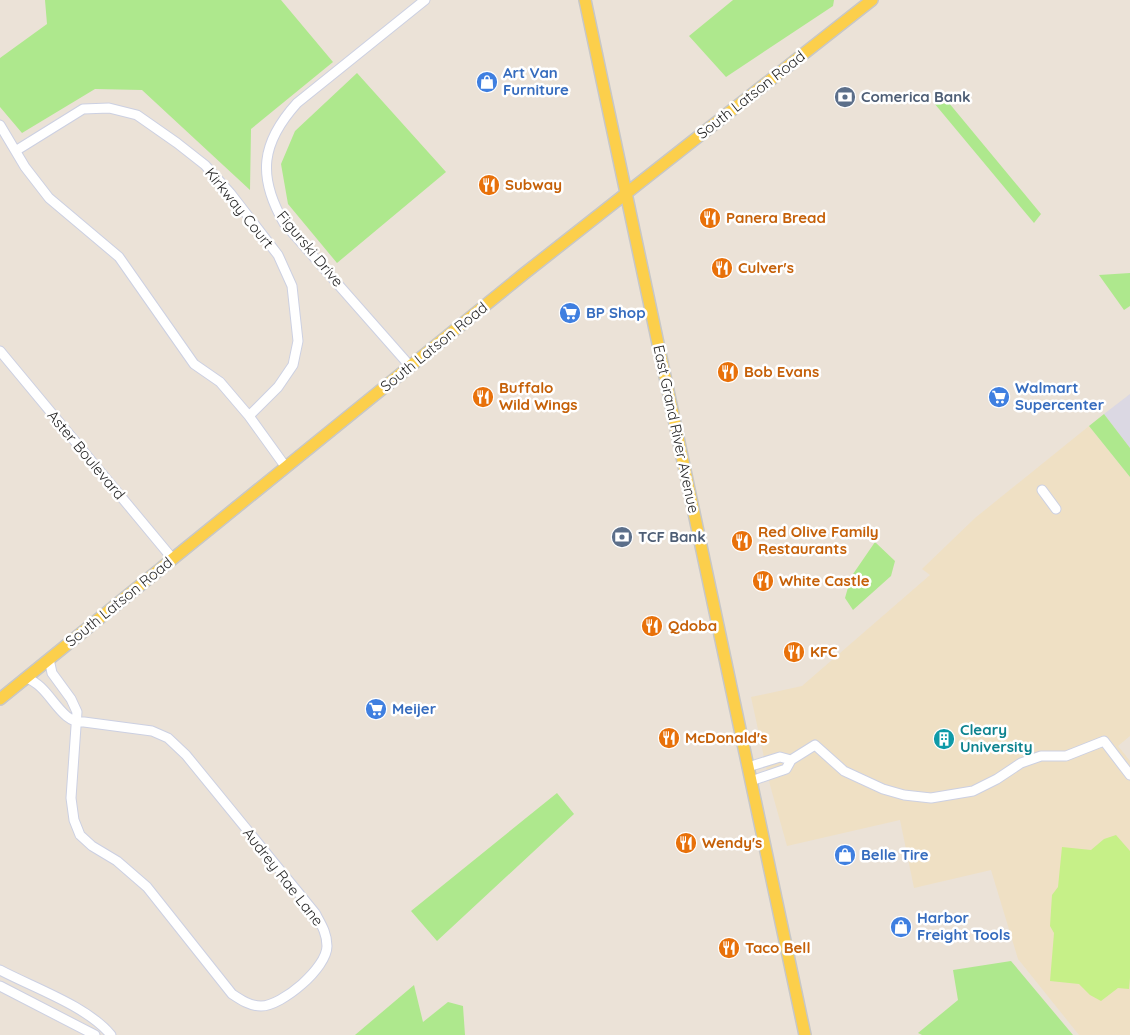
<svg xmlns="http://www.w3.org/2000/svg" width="1130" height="1035" font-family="Quicksand,sans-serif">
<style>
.industrial{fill:#dbd8e3}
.education{fill:#efe0c4}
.green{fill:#aee88d}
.pitch{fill:#c6f088}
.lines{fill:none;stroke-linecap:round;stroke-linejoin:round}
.minor-casing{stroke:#ccd0e2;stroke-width:11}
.major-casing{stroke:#c7c7c7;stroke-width:14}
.minor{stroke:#fff;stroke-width:9}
.major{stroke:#fccf4b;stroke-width:11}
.labels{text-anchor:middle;stroke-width:5;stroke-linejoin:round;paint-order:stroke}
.shop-label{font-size:15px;font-weight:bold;fill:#366cbe;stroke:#fff;text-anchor:start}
.street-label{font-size:15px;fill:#272727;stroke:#fff}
.service-label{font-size:15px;font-weight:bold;fill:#4e5e75;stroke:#fff;text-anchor:start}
.food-label{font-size:15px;font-weight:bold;fill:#c56008;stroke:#fff;text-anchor:start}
.culture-label{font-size:15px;font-weight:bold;fill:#0d838f;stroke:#fff;text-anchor:start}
</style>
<rect width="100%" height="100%" fill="#ebe2d7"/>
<path class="industrial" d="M 1130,394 L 1130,448 L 1104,414 Z"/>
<path class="education" d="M 1089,426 L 1130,477 L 1130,736 L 1118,746 L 1130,761 L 1130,1035 L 1079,1035 L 1018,959 L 991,870 L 914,888 L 900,820 L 787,846 L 770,785 L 751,697 L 802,686 L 930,575 L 922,569 L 975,518 Z"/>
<path class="green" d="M 45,0 L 281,0 L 333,62 L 251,129 L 250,190 L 142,90 L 95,89 L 22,133 L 0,107 L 0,58 L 47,24 Z
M 733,0 L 834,0 L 833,6 L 726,77 L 689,36 Z
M 357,73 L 446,172 L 337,263 L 288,204 L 281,164 L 295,131 Z
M 944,97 L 1041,214 L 1034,223 L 934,103 Z
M 1130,273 L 1130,306 L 1124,310 L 1099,275 Z
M 1104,414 L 1130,448 L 1130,477 L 1089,426 Z
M 875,542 L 895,561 L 891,576 L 853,610 L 845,598 L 851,577 Z
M 557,793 L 574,814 L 437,941 L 411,911 Z
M 1011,961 L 1073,1035 L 922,1035 L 918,1033 L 958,1000 L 953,970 Z
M 414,985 L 423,1022 L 448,1002 L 463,1006 L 465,1035 L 355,1035 Z"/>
<path class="pitch" d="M 1116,835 L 1130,851 L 1130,978 L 1129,989 L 1118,988 L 1101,1001 L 1090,995 L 1079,984 L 1050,981 L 1054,933 L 1050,926 L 1052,895 L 1058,887 L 1062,847 L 1091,850 L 1104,839 Z"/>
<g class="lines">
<g class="minor-casing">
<path id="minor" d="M 0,125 L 25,167 L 49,198 L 119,257 L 194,364 L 220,382 L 249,416 L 285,466
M 17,150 L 83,109 L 109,108 L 137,115 L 177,143 L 205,165 L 231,194 L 278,255 L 292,286 L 298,341 L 293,365 L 278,387 L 249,416
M 0,351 L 172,558
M 410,366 L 284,223 C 257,176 261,143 297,103 L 425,0
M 1042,490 L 1056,509
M 26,678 C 51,686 59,724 84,722 L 152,731 L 168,738 L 186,755 L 315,913 C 321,924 327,933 327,946 C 327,968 282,1006 261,1006 C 250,1006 241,1000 232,994 L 147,887 L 117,861 L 92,846 L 80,835 L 74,820 L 71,798 L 77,712 L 71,699 L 52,673 L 49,659
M 748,767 L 780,757 L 791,760
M 751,781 L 786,769 L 791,760 L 815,745 L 844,771 L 883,789 L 904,795 L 931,798 L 973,791 L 997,779 L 1021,763 L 1041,756 L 1066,756 L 1104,741 L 1130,775
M 0,970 C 34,988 87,1006 111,1035
M 0,986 L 95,1035"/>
</g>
<g class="major-casing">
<path id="major" d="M 585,0 L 805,1035
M 0,699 L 525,273 L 872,0"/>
</g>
<use href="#minor" class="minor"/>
<use href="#major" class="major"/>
</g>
<defs>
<g id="shop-disc" transform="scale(1.125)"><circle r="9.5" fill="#3f7fe0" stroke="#fff"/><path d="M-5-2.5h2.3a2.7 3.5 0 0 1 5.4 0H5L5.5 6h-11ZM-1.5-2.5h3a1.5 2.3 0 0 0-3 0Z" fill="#fff"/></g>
<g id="bank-disc" transform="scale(1.125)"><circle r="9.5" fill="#5c6f8a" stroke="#fff"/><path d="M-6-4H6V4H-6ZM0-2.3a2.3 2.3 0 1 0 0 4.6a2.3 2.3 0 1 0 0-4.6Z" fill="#fff"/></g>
<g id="restaurant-disc" transform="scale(1.125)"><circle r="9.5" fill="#e8710a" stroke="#fff"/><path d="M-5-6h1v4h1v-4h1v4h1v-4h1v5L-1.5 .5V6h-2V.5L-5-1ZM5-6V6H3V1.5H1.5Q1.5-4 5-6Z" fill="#fff"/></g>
<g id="supermarket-disc" transform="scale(1.125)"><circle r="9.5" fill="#3f7fe0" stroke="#fff"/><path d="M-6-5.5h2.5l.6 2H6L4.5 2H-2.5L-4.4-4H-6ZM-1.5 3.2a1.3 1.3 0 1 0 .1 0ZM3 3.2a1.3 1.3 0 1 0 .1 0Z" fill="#fff"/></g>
<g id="building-disc" transform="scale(1.125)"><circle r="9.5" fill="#0f9aa8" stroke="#fff"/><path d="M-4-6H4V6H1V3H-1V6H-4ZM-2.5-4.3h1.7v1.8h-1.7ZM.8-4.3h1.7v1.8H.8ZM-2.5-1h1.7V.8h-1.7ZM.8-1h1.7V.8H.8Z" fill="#fff"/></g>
</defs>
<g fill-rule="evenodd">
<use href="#shop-disc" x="487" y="82"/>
<use href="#bank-disc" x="845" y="97"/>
<use href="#restaurant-disc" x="489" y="185"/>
<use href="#restaurant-disc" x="710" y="218"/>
<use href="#restaurant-disc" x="722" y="268"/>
<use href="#supermarket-disc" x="570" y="313"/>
<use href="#restaurant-disc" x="728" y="372"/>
<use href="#restaurant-disc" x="483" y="397"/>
<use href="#supermarket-disc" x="999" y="397"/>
<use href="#bank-disc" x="622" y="537"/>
<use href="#restaurant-disc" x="742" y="541"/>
<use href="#restaurant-disc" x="763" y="581"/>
<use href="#restaurant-disc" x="652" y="626"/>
<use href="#restaurant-disc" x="794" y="652"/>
<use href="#supermarket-disc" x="376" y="709"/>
<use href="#restaurant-disc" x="669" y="738"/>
<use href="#building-disc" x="944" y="739"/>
<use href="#restaurant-disc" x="686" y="843"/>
<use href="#shop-disc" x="845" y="855"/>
<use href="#shop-disc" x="901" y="927"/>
<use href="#restaurant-disc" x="729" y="948"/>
</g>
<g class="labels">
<g class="shop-label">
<text x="503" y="78">Art Van<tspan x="503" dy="17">Furniture</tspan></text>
<text x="586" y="318">BP Shop</text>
<text x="1015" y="393">Walmart<tspan x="1015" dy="17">Supercenter</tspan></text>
<text x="392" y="714">Meijer</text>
<text x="861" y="860">Belle Tire</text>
<text x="917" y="923">Harbor<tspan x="917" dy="17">Freight Tools</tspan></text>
</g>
<g class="street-label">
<text transform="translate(751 95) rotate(-38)" y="5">South Latson Road</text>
<text transform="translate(239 208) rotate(51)" y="5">Kirkway Court</text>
<text transform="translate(310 249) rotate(50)" y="5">Figurski Drive</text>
<text transform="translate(434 347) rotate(-39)" y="5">South Latson Road</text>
<text transform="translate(676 429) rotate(78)" y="5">East Grand River Avenue</text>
<text transform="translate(86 455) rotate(50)" y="5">Aster Boulevard</text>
<text transform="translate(119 602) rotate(-39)" y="5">South Latson Road</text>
<text transform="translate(283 877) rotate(52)" y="5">Audrey Rae Lane</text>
</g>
<g class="service-label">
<text x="861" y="102">Comerica Bank</text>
<text x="638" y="542">TCF Bank</text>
</g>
<g class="food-label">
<text x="505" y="190">Subway</text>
<text x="726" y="223">Panera Bread</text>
<text x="738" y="273">Culver's</text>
<text x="744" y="377">Bob Evans</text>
<text x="499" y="393">Buffalo<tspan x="499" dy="17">Wild Wings</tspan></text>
<text x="758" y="537">Red Olive Family<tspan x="758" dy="17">Restaurants</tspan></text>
<text x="779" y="586">White Castle</text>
<text x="668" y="631">Qdoba</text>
<text x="810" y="657">KFC</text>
<text x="685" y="743">McDonald's</text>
<text x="702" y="848">Wendy's</text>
<text x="745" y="953">Taco Bell</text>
</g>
<g class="culture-label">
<text x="960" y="735">Cleary<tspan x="960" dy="17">University</tspan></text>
</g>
</g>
</svg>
